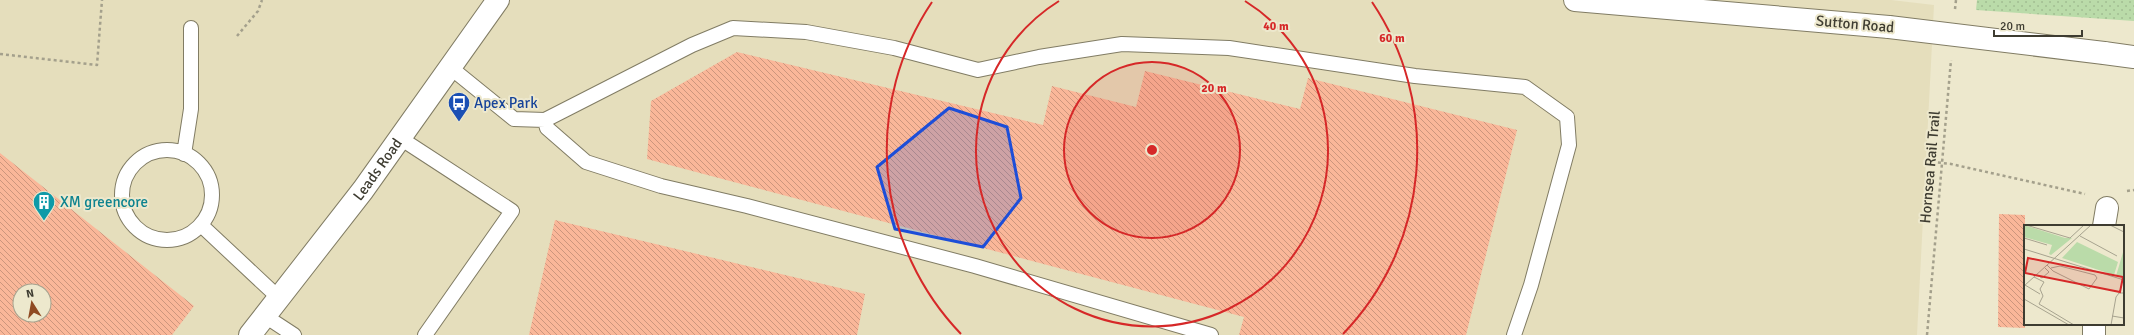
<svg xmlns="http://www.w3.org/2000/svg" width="2134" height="335" font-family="Signika,sans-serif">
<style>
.built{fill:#e5debc;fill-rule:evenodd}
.grass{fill:url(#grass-dots)}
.building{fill:url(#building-back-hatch);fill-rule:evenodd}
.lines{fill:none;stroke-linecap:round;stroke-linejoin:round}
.lane-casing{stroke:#817c64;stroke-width:16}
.street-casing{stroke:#817c64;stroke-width:24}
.secondary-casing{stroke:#817c64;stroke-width:24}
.path{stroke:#a4a08c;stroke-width:2.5;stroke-dasharray:3 3;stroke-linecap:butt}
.lane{stroke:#fff;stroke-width:14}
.street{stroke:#fff;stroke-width:22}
.secondary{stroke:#fff;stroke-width:22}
.secondary-bridge-casing{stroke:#817c64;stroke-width:24;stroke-linecap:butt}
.secondary-bridge{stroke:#fff;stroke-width:22}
.marked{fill:#1d4ed8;fill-opacity:0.2;stroke:#1d4ed8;stroke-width:3;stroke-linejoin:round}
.ring{fill:none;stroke:#d62828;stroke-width:2}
.labels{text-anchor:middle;stroke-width:4;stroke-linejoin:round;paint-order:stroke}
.street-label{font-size:15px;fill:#3e3c31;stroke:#ede8cd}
.transit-label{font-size:15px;fill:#164399;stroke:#ede8cd;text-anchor:start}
.culture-label{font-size:15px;fill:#0d838f;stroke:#ede8cd;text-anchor:start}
.inset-road{fill:none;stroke:#a7a38f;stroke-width:1}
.view{fill:#d62828;fill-opacity:0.15;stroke:#d62828;stroke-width:2}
.inset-edge{fill:none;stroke:#3e3c31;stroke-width:2}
.centre{fill:#d62828;stroke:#ede8cd;stroke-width:2}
.ring-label{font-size:12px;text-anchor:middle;font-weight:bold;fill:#d62828;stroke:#ede8cd;stroke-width:4;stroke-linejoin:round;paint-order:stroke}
</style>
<defs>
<pattern id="grass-dots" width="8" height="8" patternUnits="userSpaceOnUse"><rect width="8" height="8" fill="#badba9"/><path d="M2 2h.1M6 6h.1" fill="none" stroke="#a1bd92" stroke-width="1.8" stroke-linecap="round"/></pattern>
<pattern id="building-back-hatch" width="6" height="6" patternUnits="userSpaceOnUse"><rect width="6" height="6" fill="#fab799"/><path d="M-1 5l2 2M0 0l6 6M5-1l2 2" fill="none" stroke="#cc967d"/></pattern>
</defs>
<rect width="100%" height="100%" fill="#ede8cd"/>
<path class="built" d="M 0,0 L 1891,0 L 1934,5 L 1917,335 L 0,335 ZM 20,291 L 44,291 L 44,315 L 20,315 Z"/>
<path class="grass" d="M 1977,0 L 2134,0 L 2134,21 L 1976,10 Z"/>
<path class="building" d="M 737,52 L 1043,125 L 1052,86 L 1136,107 L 1145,71 L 1300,109 L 1308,78 L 1517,130 L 1466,335 L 1239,335 L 1244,317 L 647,159 L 651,101 Z
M 0,153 L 194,306 L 172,335 L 0,335 ZM 20,291 L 44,291 L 44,315 L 20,315 Z
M 1999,214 L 2025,215 L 2025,328 L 1998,327 Z
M 555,220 L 865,294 L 857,335 L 529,335 Z"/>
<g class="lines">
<g class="lane-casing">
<path id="lane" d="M 451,68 L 514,119 L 545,120 L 692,45 L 733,28 L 806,32 L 894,48 L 978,70 L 1039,57 L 1122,44 L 1229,48 L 1415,76 L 1525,87 L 1567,117 L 1569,145 L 1531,285 L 1514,335
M 545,120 L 547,128 L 586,162 L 661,186 L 747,206 L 975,266 L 1211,335
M 400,138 L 512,211 L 425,335
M122 195a45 45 0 1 1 90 0a45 45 0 1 1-90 0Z
M 184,154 L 191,109 L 191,28
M 201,225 L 279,298
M 265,316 L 294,335"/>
</g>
<g class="street-casing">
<path id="street" d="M 2104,226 L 2107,208
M 2094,324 L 2094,335"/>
</g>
<g class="secondary-casing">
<g id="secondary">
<path d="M 1575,0 L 1889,27"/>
<path d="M 2104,53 L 2134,57"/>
<path id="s1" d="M 250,335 L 363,190 L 498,0"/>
</g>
</g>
<path class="path" d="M 1955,9 L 1956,0
M 237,36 L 258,11 L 262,0
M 0,54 L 97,65 L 102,0
M 1926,161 L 1951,164 L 2085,194
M 2127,191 L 2134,190
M 1927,335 L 1951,60"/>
<use href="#lane" class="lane"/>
<use href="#street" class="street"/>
<use href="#secondary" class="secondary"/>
<g class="secondary-bridge-casing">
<path id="secondary-bridge" d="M 1889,27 L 2104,53"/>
</g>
<use href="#secondary-bridge" class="secondary-bridge"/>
</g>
<path class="marked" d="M 949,108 L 1007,127 L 1021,198 L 983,247 L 895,229 L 877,167 Z"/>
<circle cx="1152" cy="150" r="88" fill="#d62828" fill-opacity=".12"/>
<g class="ring">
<circle cx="1152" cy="150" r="88"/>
<path d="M1245 1A176 176 0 1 1 1059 1"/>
<path d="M961 334A265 265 0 0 1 932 2M1372 2A265 265 0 0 1 1343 334"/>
</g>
<defs>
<g id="bus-pin" transform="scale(1.15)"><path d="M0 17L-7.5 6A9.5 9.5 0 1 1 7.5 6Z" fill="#1a4fb4" stroke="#ede8cd"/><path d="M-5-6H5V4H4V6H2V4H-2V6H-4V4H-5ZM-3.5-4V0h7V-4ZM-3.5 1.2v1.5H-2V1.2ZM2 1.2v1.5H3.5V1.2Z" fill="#fff"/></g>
<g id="building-pin" transform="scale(1.15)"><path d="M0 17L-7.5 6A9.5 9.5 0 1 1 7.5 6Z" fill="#0f9aa8" stroke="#ede8cd"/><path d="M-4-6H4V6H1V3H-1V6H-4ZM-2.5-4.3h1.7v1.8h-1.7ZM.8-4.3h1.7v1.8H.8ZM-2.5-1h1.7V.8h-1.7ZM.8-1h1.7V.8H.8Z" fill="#fff"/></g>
</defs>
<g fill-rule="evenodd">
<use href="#bus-pin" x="459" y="103"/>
<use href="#building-pin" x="44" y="202"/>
</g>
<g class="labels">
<g class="street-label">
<text transform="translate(1855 24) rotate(5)" y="5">Sutton Road</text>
<text transform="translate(1930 167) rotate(-85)" y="5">Hornsea Rail Trail</text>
<text dy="5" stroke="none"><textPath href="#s1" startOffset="209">Leads Road</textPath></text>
</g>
<g class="transit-label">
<text x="474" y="108">Apex Park</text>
</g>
<g class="culture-label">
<text x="60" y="207">XM greencore</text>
</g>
</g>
<g transform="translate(2024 225)">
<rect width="100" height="100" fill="#ede8cd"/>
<path d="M 53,17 L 94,37 L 90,50 L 38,33 ZM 100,24 L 100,53 L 92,51 Z" fill="#badba9"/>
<path d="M 0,0 L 41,13 L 48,13 L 27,30 L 25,29 L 28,20 L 0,12 Z" fill="#badba9"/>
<path class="inset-road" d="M 2,0 L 46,13 L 60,0M 86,0 L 100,7M 56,11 L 93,31M 0,13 L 23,20M 0,24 L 100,55M 23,40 L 29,46 L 65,64 L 73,53 L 71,50 L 36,41 L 27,43M 13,50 L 18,53 L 25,47 L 21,43M 10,52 L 20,57 L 16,64 L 19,71 L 15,79 L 50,100M 1,60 L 16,69M 0,61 L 67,0M 0,74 L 45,100M 88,91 L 100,93M 87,100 L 92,72 L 95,68 L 100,68"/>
<path class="view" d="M 4,33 L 99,52 L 96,67 L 1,48 Z"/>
<rect width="100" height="100" class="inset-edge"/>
</g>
<circle cx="1152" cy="150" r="6" class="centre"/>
<g class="ring-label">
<text x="1276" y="30">40 m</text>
<text x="1392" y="42">60 m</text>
<text x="1214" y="92">20 m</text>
</g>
<g transform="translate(32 303) rotate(349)"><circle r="19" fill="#ede8cd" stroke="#a7a38f"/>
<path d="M0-3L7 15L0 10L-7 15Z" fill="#8f4a22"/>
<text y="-6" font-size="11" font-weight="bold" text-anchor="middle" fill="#3e3c31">N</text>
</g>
<path d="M1994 30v6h88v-6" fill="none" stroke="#3e3c31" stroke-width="2"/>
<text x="2000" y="30" font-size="12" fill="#3e3c31" stroke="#ede8cd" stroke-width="3" paint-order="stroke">20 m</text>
</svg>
